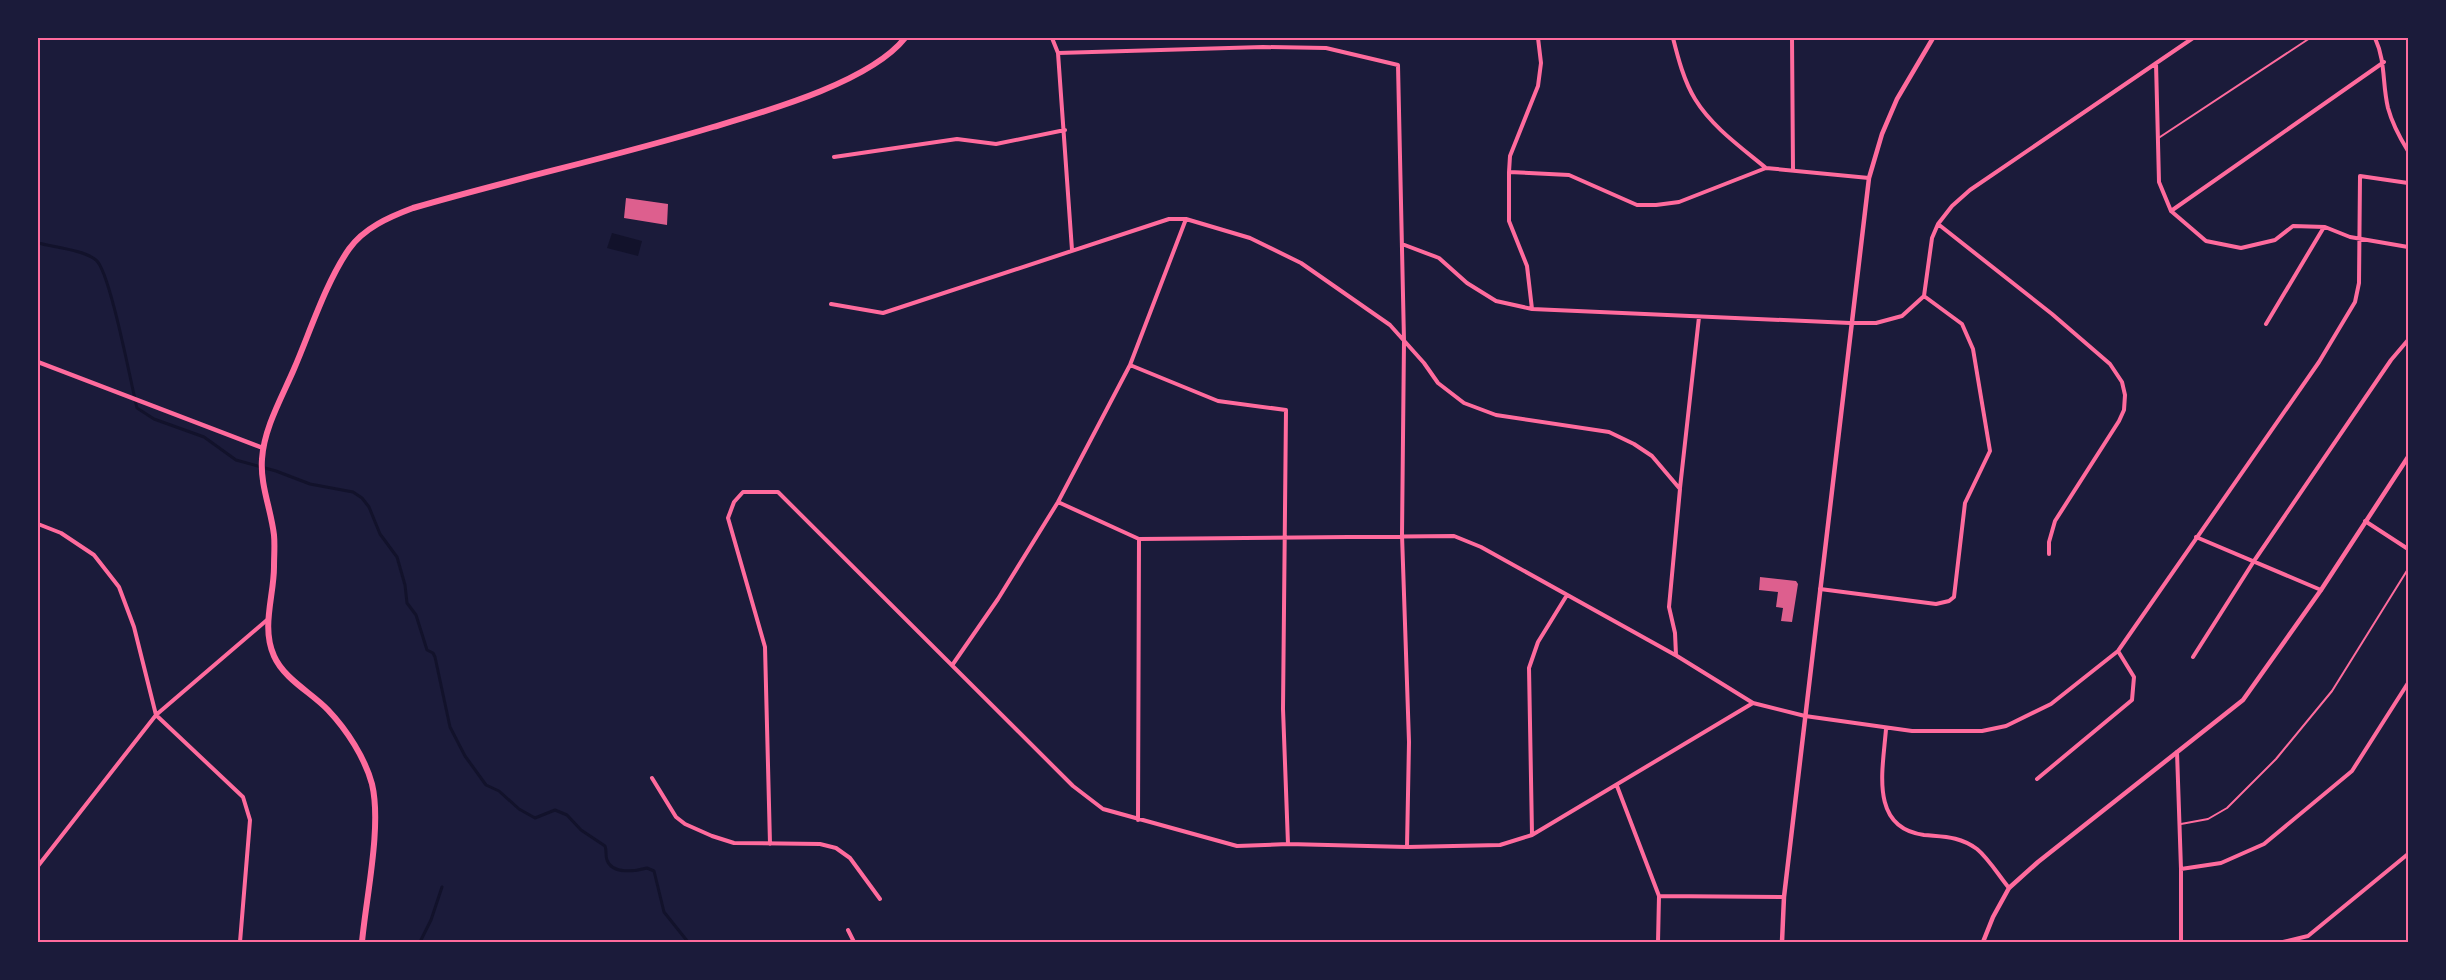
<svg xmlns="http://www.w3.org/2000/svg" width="2446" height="980" font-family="Jost,sans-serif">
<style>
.water{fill:#12122b}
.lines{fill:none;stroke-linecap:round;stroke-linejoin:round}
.stream{stroke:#12122b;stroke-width:3}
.building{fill:#dd5f8e}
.service{stroke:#ff6b9d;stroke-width:2}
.minor{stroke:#ff6b9d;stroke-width:4}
.tertiary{stroke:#ff6b9d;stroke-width:4.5}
.primary{stroke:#ff6b9d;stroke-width:6}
.neatline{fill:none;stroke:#ff6b9d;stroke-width:2}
</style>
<rect width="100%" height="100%" fill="#1b1b3a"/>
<path class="water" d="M 612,233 L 642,241 L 638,256 L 607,248 Z"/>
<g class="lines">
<path class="stream" d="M 38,243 C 53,247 84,250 96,260 C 110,271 131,384 137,408 L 154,419 L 204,437 L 236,460 L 276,471 L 310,484 L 353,492 L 362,498 L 369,507 L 380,534 L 397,557 L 405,585 L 407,603 L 416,615 L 427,650 L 433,653 L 435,657 L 450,727 L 465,756 L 486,785 L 499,791 L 519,809 L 535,818 L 555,810 L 567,815 L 581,830 L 605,846 C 607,851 605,855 607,860 C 612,875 636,871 647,868 L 654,871 L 664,912 L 688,942
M 420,942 L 431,920 L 442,887"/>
</g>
<path class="building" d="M 626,198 L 668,204 L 667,225 L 624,218 Z
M 1760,577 L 1796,581 L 1798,584 L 1792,622 L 1781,621 L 1783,608 L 1776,607 L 1778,592 L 1759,590 Z"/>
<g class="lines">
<path class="service" d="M 2157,139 L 2310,38
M 2181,824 L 2208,819 L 2227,808 L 2276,759 L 2332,691 L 2408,569"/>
<path class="minor" d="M 1052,38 L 1058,53 L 1072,250
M 1673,38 C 1678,58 1684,81 1695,99 C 1712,127 1742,148 1766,168
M 1792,38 L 1793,170
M 2375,38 C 2386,62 2382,83 2388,108 C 2392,123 2400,138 2408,151
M 1058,53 L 1263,47 L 1326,48 L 1398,65 L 1404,341 L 1402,535 L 1409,742 L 1407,847
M 2156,63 L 2159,182 L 2171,211 L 2206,241 L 2241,248 L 2275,240 L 2293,226 L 2325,227 L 2350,237 L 2408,247
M 834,157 L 957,139 L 996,144 L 1065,130
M 1509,172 L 1569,175 L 1637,205 L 1656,205 L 1679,202 L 1766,168 L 1869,178
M 2171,211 L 2384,62
M 1938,224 L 2052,314 L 2110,364 L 2122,382 L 2125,395 L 2124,410 L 2119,421 L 2055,521 L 2049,542 L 2049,554
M 1402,244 L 1439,258 L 1467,283 L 1496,301 L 1532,309 L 1850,323 L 1876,323 L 1902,316 L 1924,296 L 1932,238 L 1938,224 L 1952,206 L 1970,190 L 2193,38
M 831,304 L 883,313 L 1169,219 L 1186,219 L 1250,238 L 1301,263 L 1390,325 L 1424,363 L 1438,383 L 1464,403 L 1496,415 L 1609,432 L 1634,444 L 1652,456 L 1680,489 L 1669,607 L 1675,633 L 1676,655
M 1532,309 L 1527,266 L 1509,221 L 1509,172 L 1510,156 L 1538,86 L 1541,63 L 1538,38
M 2266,324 L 2324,227
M 1130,365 L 1218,401 L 1286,410 L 1283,709 L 1288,844
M 1680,488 L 1699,317
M 1058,502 L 1139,539 L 1454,536 L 1481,547 L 1677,656 L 1753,703 L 1805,716 L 1912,731 L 1982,731 L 2006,726 L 2051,704 L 2118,651 L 2319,362 L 2355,302 L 2359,283 L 2360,176 L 2408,183
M 2365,521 L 2408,549
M 38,524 L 61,533 L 94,555 L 119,587 L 134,627 L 156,715 L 243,797 L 250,820 L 240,942
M 2196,537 L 2321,590
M 1820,589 L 1936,604 L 1949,601 L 1954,597 L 1965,503 L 1990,451 L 1973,349 L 1962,324 L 1924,296
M 2193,657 L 2254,561 L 2391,360 L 2408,340
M 953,664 L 998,599 L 1058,502 L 1130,365 L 1186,219
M 1886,729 C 1883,769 1869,828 1924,835 C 1944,837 1959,836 1977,849 C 1989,859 1999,876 2009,888
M 2177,752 L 2181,869 L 2181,942
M 652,778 L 676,817 L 685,824 L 712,836 L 734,843 L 820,844 L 836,848 L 850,858 L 880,899
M 2037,779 L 2132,700 L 2134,677 L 2118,651
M 1617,786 L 1659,896 L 1658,942
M 1138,820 L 1139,539
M 1532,834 L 1529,668 L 1538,642 L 1567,595
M 770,844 L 765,647 L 728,518 L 734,502 L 743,492 L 778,492 L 1073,786 L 1103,809 L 1237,846 L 1288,844 L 1407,847 L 1500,845 L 1532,835 L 1753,703
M 38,866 L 156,715 L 267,620
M 2181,869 L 2221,863 L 2264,844 L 2352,771 L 2408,683
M 1659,896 L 1784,897
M 848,930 L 854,942
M 2283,942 L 2308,936 L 2408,854"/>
<path class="tertiary" d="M 38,362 L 263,448
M 1782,942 L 1784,897 L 1869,178 L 1882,134 L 1897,99 L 1933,38
M 1983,942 L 1993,917 L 2009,888 L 2038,862 L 2243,700 L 2321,590 L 2408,457"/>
<path class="primary" d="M 362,942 C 366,898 382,826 372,784 C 365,758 347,730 328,710 C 312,693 284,679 274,656 C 261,627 274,596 274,567 C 274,556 275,545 274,535 C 271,509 260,485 262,459 C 264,428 282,397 294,369 C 310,332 326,282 349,249 C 364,228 389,217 413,208 C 512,179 614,157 713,127 C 767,111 870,82 905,38"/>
</g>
<rect width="2446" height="980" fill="none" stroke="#1b1b3a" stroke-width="78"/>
<rect x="39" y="39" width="2368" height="902" class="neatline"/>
</svg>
